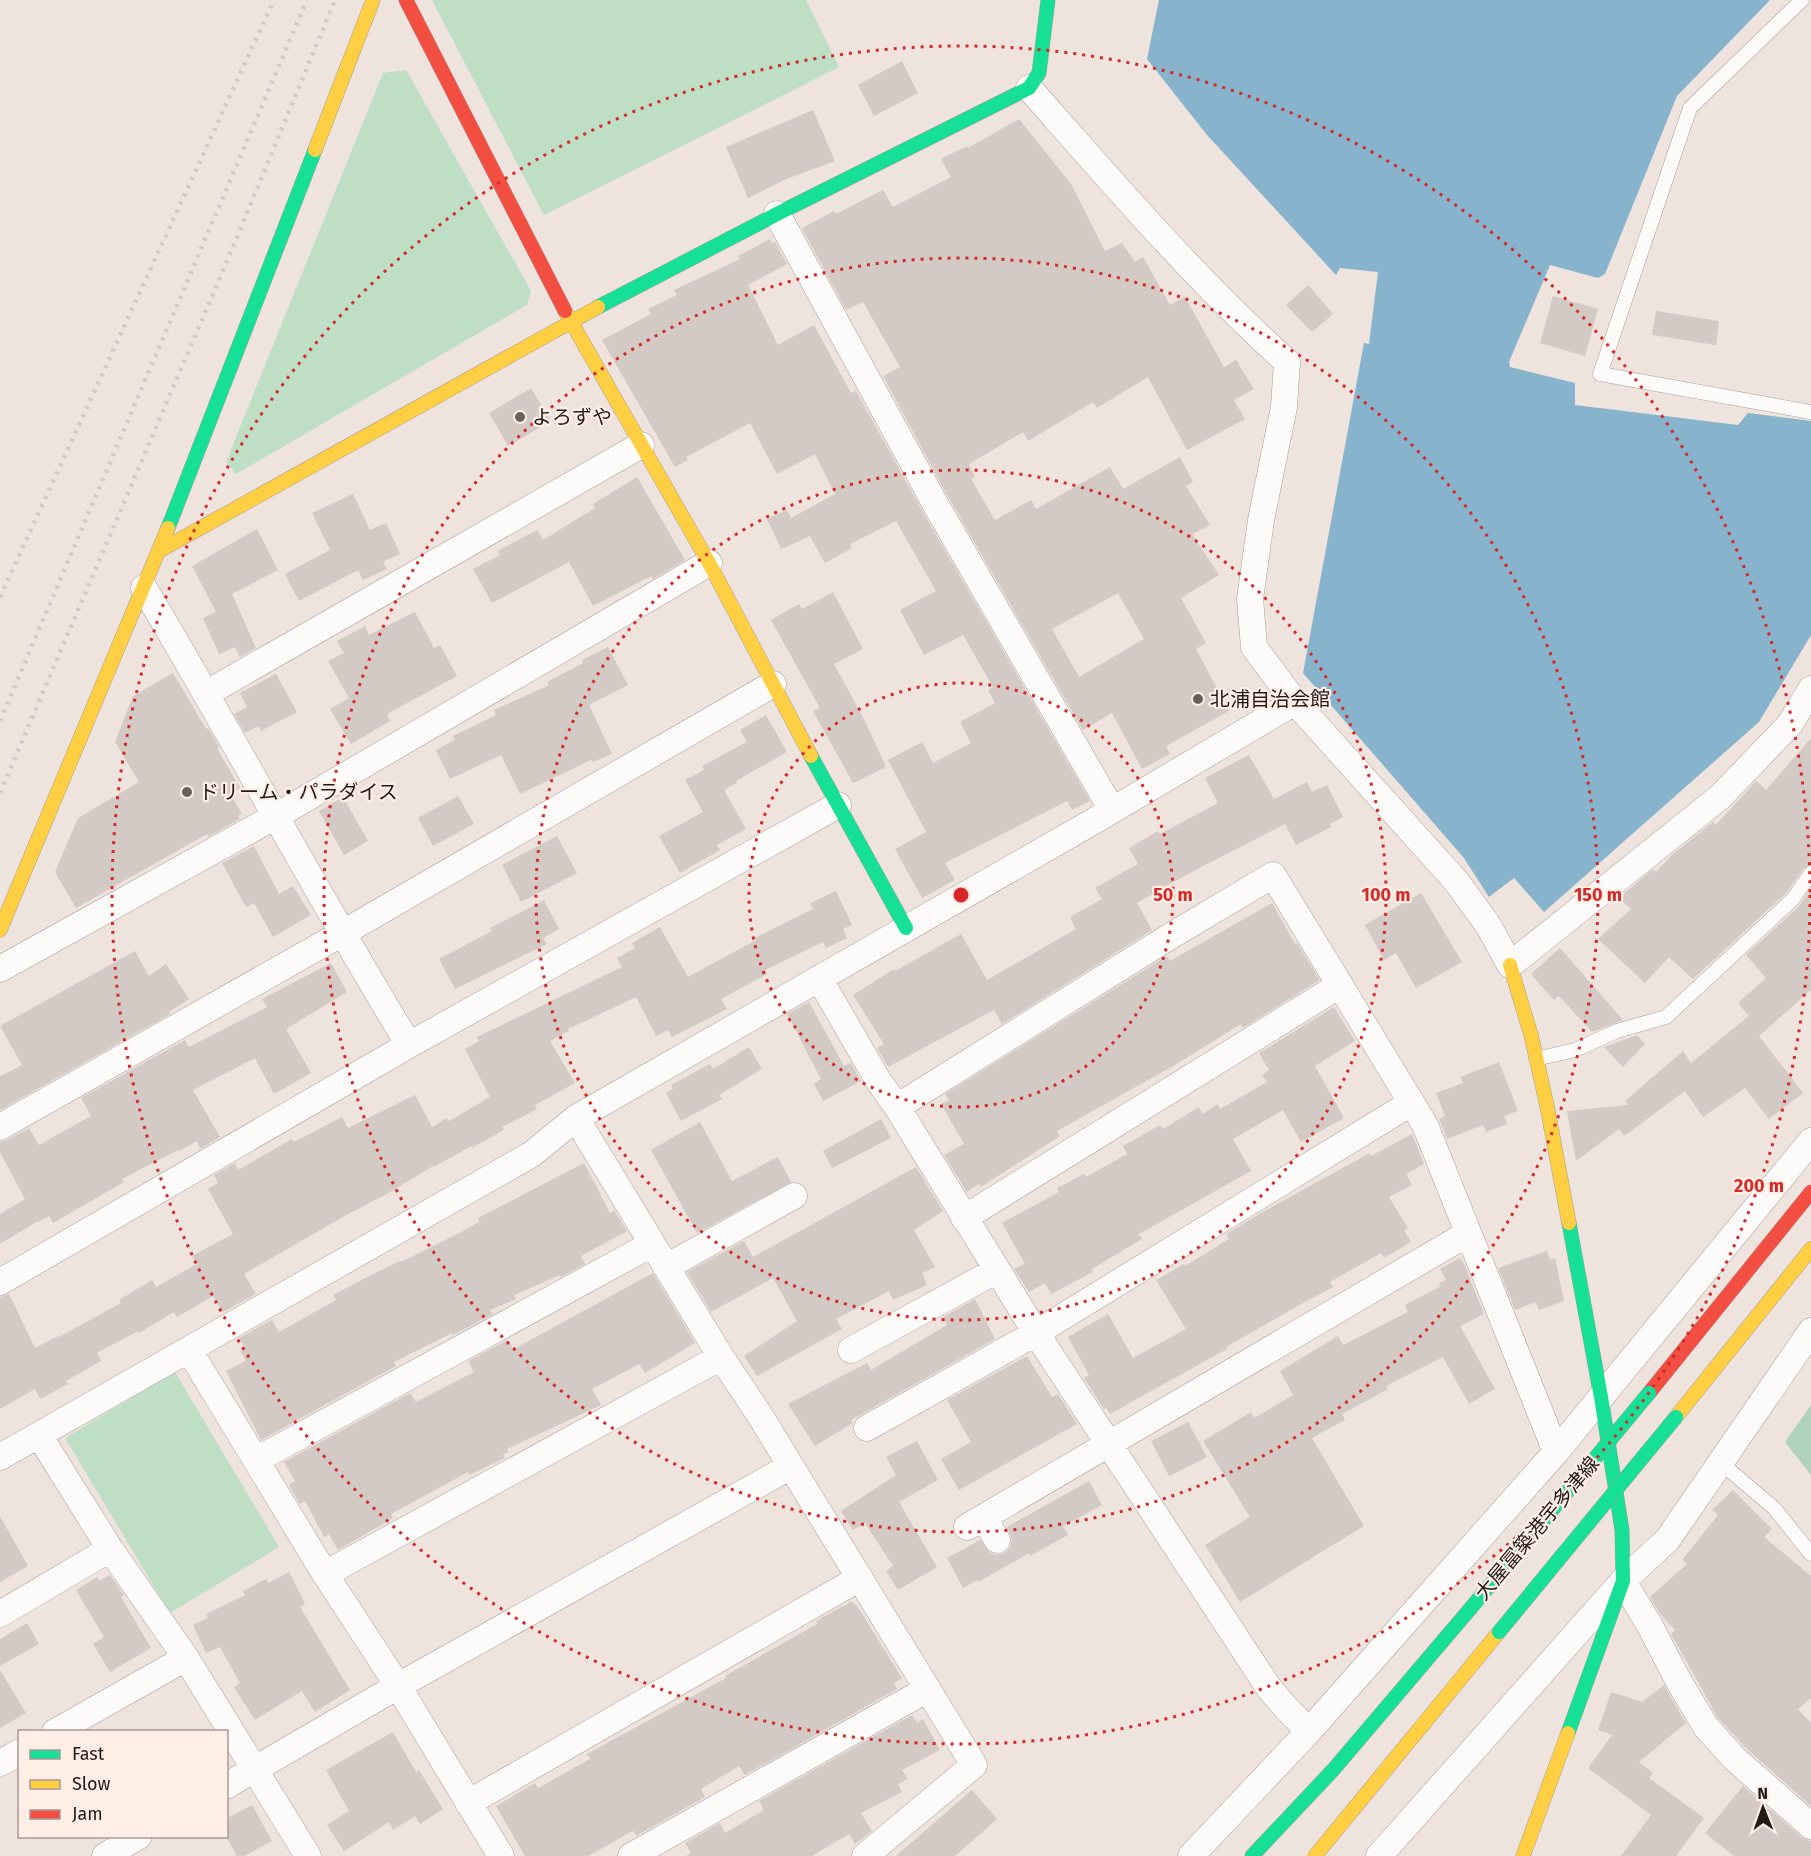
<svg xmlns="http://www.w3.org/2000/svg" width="1811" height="1856" font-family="'Fira Sans','Noto Sans JP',sans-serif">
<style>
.green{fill:#bedec6}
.forest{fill:#b0d2ba}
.water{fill:#88b3cd}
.building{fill:#d3cac5;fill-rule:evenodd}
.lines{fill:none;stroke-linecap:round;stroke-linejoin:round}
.lane-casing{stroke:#a89f9b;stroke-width:15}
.street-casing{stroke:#a89f9b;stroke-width:27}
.fast-casing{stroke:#a89f9b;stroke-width:15}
.slow-casing{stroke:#a89f9b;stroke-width:15}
.jam-casing{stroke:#a89f9b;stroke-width:15}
.lane{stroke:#fcfbfa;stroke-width:14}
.street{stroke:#fcfbfa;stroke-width:26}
.fast{stroke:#16e098;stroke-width:14}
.slow{stroke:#ffcf43;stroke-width:14}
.jam{stroke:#f24e42;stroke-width:14}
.rail{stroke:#cdcac9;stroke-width:4.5;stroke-dasharray:3 6;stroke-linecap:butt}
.fast-bridge-casing{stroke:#a89f9b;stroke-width:15;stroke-linecap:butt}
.fast-bridge{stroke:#16e098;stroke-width:14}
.ring{fill:none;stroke:#d62828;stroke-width:3;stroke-dasharray:3 6}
.poi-dot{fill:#6a615d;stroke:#ffeee6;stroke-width:2}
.labels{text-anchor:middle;stroke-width:4.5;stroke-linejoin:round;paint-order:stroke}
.poi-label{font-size:20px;fill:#231b18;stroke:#ffeee6;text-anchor:start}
.street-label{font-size:20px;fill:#231b18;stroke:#ffeee6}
.centre{fill:#d62828;stroke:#ffeee6;stroke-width:3}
.ring-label{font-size:18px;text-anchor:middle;font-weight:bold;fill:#d62828;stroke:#ffeee6;stroke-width:4.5;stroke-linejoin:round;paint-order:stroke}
</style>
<rect width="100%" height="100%" fill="#eee3dd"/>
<path class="green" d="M 432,0 L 806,0 L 839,67 L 544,215 Z
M 406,70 L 531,291 L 527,305 L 236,474 L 226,462 L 383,73 Z
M 175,1372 L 279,1547 L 170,1613 L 65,1438 Z"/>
<path class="forest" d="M 1811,1405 L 1811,1475 L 1785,1442 Z"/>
<path class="water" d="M 1159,0 L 1770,0 L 1677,96 L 1605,274 L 1598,278 L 1550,265 L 1509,362 L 1510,367 L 1575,383 L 1575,405 L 1738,425 L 1748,413 L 1811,421 L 1811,635 L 1759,722 L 1544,912 L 1514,878 L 1489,897 L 1464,858 L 1303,673 L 1364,343 L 1369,344 L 1378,272 L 1340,268 L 1336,275 L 1207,135 L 1147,59 Z"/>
<path class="building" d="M 902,61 L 918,93 L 874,116 L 858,85 Z
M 813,110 L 835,161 L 784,180 L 748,198 L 726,147 Z
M 1019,119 L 1071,184 L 1105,251 L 1122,243 L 1135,262 L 1143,257 L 1170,305 L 1185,297 L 1224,367 L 1236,360 L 1254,389 L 1234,400 L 1245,419 L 1187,450 L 1148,377 L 1097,408 L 1093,402 L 1028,441 L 1023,432 L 969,464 L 975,477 L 971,479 L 995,520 L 1031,500 L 1036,509 L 1110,467 L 1123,489 L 1180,457 L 1193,482 L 1186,486 L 1210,525 L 1192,534 L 1219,575 L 1181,598 L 1206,643 L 1196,649 L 1229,711 L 1166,746 L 1170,754 L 1142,769 L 1112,713 L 1083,730 L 950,500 L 883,376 L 900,367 L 863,302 L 846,310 L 802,228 L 834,211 L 836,214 L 883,190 L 893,207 L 951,177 L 941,159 L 967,146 L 968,148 ZM 1118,593 L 1144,639 L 1079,677 L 1052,629 Z
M 770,239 L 772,244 L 775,242 L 787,264 L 748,285 L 778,345 L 814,325 L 851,393 L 856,391 L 924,514 L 1090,801 L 1072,810 L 1067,801 L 945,863 L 955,880 L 922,898 L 895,849 L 926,832 L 888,760 L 922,742 L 933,763 L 971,743 L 960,722 L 995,703 L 988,690 L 993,687 L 963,635 L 924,655 L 900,610 L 936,591 L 896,521 L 850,544 L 852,548 L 825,563 L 810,536 L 781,549 L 767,519 L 787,510 L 791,518 L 835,494 L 815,454 L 777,474 L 750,423 L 686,457 L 688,460 L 675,467 L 602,340 L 651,314 L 648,309 L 677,295 L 674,290 L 740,259 L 738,256 Z
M 1308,285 L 1333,314 L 1312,332 L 1286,305 Z
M 1553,296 L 1598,309 L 1585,356 L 1540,343 Z
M 1656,311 L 1719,321 L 1716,345 L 1652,335 Z
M 531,388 L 551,421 L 508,446 L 489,413 Z
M 637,477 L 685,560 L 653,579 L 651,576 L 593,606 L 569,562 L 492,603 L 473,569 L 500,555 L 498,551 L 537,530 L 543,540 L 595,508 L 593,504 Z
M 353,494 L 370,530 L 386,523 L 400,554 L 383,562 L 387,569 L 363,580 L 358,570 L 299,601 L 285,574 L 330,550 L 312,513 Z
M 257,529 L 278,570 L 232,594 L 256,648 L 240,657 L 235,647 L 219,654 L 203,618 L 216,612 L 192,566 Z
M 833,592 L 863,649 L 834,664 L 864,719 L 886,767 L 853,783 L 813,711 L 820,708 L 771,620 L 799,604 L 802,609 Z
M 415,612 L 434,648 L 440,645 L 457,676 L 387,714 L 390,721 L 351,744 L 330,709 L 349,698 L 328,661 L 344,653 L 337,641 L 365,626 L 369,635 Z
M 608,647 L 628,685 L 589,705 L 612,754 L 593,762 L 591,760 L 520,794 L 501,755 L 450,779 L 436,750 L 455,740 L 453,736 L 496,715 L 494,710 L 549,685 L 547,682 L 583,663 L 582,660 Z
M 173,673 L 206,729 L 208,728 L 219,747 L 217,748 L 240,788 L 230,793 L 242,814 L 238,816 L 240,819 L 208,837 L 207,834 L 76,908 L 55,872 L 78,818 L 139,782 L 115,742 L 133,696 Z
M 276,674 L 297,712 L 261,731 L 258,726 L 245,733 L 234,714 L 247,707 L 240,693 Z
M 766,715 L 787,752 L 736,781 L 737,783 L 724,790 L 746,829 L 717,845 L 720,850 L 680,873 L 659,836 L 703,812 L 685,780 L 704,770 L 702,766 L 747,742 L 740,730 Z
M 1811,738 L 1811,864 L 1804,868 L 1786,893 L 1693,979 L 1669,957 L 1645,983 L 1598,939 L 1631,909 L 1619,898 L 1653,869 L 1656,872 L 1673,854 L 1713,822 L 1716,825 L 1756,781 L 1766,790 Z
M 1249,755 L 1274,799 L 1307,782 L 1312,792 L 1327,785 L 1343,817 L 1330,824 L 1331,827 L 1296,845 L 1285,824 L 1184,876 L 1137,903 L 1152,930 L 1002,1024 L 994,1010 L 888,1067 L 877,1048 L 884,1044 L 853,995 L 894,969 L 895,971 L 961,934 L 987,980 L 1076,929 L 1070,917 L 1102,899 L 1095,888 L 1138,864 L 1129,848 L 1158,831 L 1160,834 L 1218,803 L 1205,778 Z
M 458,796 L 474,824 L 433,846 L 418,818 Z
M 343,797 L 368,841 L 344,855 L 319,811 Z
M 557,836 L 577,873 L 521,902 L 502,865 Z
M 254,846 L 279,894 L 293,886 L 311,915 L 273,937 L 254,903 L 246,907 L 222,863 Z
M 1811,889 L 1811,990 L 1759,1036 L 1803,1093 L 1769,1119 L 1745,1088 L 1703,1117 L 1685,1091 L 1624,1136 L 1619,1129 L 1576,1161 L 1567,1111 L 1628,1105 L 1625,1101 L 1683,1051 L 1691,1063 L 1749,1016 L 1738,1003 L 1766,978 L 1746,955 L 1799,906 Z
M 836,891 L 852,925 L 843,929 L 847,938 L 826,948 L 823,942 L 765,970 L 767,974 L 721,999 L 727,1009 L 672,1037 L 668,1030 L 656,1036 L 636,997 L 568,1029 L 569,1031 L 550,1041 L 575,1083 L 535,1105 L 537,1109 L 502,1127 L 504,1130 L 472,1148 L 471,1146 L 434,1167 L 433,1166 L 387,1194 L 348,1214 L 244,1274 L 256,1294 L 223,1312 L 213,1296 L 177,1317 L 174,1312 L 139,1333 L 138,1331 L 97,1353 L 101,1361 L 66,1381 L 68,1384 L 40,1399 L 35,1389 L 0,1409 L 0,1297 L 9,1294 L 35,1348 L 58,1336 L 59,1337 L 121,1303 L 119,1300 L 152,1280 L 156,1287 L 197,1264 L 192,1256 L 233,1234 L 208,1189 L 218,1183 L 214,1175 L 235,1163 L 238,1170 L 292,1139 L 294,1142 L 342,1117 L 348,1128 L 415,1095 L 432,1127 L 447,1118 L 449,1121 L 490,1097 L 465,1049 L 479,1041 L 477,1037 L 622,967 L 617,958 L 635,948 L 632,943 L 660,927 L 688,977 L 756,940 L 755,938 L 813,909 L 810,903 Z
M 1421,893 L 1462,962 L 1416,988 L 1396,953 L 1384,960 L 1365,925 Z
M 544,900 L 559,929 L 543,938 L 547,944 L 455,989 L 439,959 L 492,931 L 490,928 Z
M 1272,903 L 1295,944 L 1297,943 L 1319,979 L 1318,981 L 1243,1028 L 1241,1024 L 1173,1066 L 1057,1131 L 1060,1136 L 981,1187 L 979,1184 L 967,1192 L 944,1155 L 964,1144 L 941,1104 L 949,1100 L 945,1094 L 1167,956 L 1170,961 Z
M 1560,948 L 1623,1020 L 1592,1032 L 1559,996 L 1554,1000 L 1533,977 L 1532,973 Z
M 135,951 L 149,976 L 166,964 L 189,999 L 169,1012 L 170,1014 L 0,1110 L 0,1074 L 1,1076 L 22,1065 L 0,1026 Z
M 331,963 L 347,992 L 286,1029 L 311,1073 L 274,1094 L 255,1058 L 193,1090 L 220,1137 L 200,1149 L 197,1141 L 179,1151 L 178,1150 L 122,1179 L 124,1182 L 53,1223 L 49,1216 L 38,1222 L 38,1221 L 0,1244 L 0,1214 L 25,1199 L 0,1152 L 0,1142 L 7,1140 L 29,1128 L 39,1145 L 91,1116 L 81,1098 L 185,1040 L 189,1047 L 267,1007 L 262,999 Z
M 809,1002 L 844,1066 L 851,1063 L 861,1081 L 823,1101 L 814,1084 L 821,1079 L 787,1014 Z
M 1334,1007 L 1355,1041 L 1315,1066 L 1344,1118 L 1301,1142 L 1283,1110 L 1233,1139 L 1251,1171 L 1139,1234 L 1142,1239 L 1092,1269 L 1093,1272 L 1051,1294 L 1045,1283 L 1029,1292 L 1014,1269 L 1025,1264 L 1002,1223 L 1059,1192 L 1057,1188 L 1084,1174 L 1086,1177 L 1127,1154 L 1123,1146 L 1160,1125 L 1163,1129 L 1199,1107 L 1202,1114 L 1218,1104 L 1220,1109 L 1267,1082 L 1262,1075 L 1269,1070 L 1259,1053 Z
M 1637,1035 L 1645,1044 L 1623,1067 L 1604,1047 Z
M 749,1047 L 762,1069 L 719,1095 L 722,1099 L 681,1121 L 666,1093 L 673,1089 L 671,1085 L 710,1064 L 713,1069 Z
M 1499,1062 L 1518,1111 L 1504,1116 L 1507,1124 L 1486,1132 L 1483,1125 L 1447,1139 L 1439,1119 L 1445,1116 L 1436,1093 L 1463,1083 L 1460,1077 Z
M 881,1119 L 891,1138 L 832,1168 L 823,1151 Z
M 700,1122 L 732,1181 L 778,1157 L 791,1182 L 697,1233 L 651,1150 Z
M 1412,1134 L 1424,1164 L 1406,1174 L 1412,1185 L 1389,1197 L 1408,1228 L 1404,1230 L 1411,1242 L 1384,1258 L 1381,1253 L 1330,1282 L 1333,1287 L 1303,1303 L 1226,1347 L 1227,1349 L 1153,1390 L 1110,1414 L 1106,1407 L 1104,1409 L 1084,1378 L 1089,1375 L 1068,1337 L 1108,1314 L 1133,1358 L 1186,1329 L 1156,1280 L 1184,1264 L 1185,1266 L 1229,1239 L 1226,1234 L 1261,1213 L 1370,1153 L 1371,1156 Z
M 584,1163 L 610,1213 L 614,1210 L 627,1231 L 581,1256 L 585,1264 L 561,1277 L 560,1275 L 514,1295 L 516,1299 L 490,1310 L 493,1314 L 453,1335 L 452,1333 L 394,1362 L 396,1366 L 261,1440 L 226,1371 L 246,1361 L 240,1351 L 245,1348 L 239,1338 L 272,1320 L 279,1332 L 336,1300 L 333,1295 L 377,1272 L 400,1261 L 401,1262 L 465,1230 L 479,1222 L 478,1218 Z
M 916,1167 L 943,1211 L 914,1230 L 935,1267 L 922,1273 L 927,1285 L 893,1300 L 889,1291 L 836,1319 L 842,1329 L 757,1376 L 744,1356 L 797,1321 L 773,1278 L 711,1312 L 687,1272 L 744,1241 L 753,1257 Z
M 1547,1251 L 1550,1260 L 1555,1258 L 1564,1301 L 1539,1310 L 1536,1302 L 1515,1310 L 1498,1268 Z
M 1460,1258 L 1465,1266 L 1484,1314 L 1460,1326 L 1495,1389 L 1469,1404 L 1443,1357 L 1386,1386 L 1388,1389 L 1342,1414 L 1345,1420 L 1312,1438 L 1364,1526 L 1240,1602 L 1205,1545 L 1250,1517 L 1203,1441 L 1251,1412 L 1254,1418 L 1293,1395 L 1280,1371 L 1338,1336 L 1343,1345 L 1408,1312 L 1405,1305 L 1441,1286 L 1439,1283 L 1446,1280 L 1440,1269 Z
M 653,1273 L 695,1343 L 645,1373 L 639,1364 L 592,1389 L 601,1405 L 507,1449 L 508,1452 L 503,1454 L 505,1458 L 469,1475 L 468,1472 L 391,1514 L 393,1518 L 338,1550 L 329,1534 L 324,1537 L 305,1501 L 300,1504 L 289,1485 L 295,1481 L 284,1462 L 410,1393 L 416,1402 L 474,1372 L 468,1361 L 508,1340 L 514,1349 Z
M 975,1299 L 995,1339 L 860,1415 L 851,1420 L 853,1423 L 815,1446 L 788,1404 L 867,1363 L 871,1370 L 947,1325 L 943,1317 Z
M 1027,1356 L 1052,1397 L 1058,1394 L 1077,1424 L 959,1490 L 941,1459 L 971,1442 L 947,1400 Z
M 1188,1422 L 1207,1457 L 1169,1476 L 1151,1441 Z
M 917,1441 L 938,1480 L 899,1502 L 937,1567 L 898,1590 L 886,1571 L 893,1566 L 865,1523 L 853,1530 L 841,1511 L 896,1475 L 886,1457 Z
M 1089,1481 L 1102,1505 L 1063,1526 L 1068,1535 L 1030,1556 L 1029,1553 L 978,1582 L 977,1580 L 963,1588 L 947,1558 L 980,1540 L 990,1553 L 997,1555 L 1004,1553 L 1010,1548 L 1012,1540 L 1007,1527 Z
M 1733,1490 L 1772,1529 L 1764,1537 L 1811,1576 L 1811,1698 L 1798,1709 L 1811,1723 L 1811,1806 L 1746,1748 L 1718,1718 L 1671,1634 L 1675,1630 L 1661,1615 L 1650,1597 L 1687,1564 L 1682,1560 L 1718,1515 L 1712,1510 Z
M 0,1516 L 28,1566 L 0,1582 Z
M 289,1572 L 305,1604 L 300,1607 L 350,1690 L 315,1712 L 302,1691 L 255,1720 L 234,1687 L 240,1683 L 220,1647 L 206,1653 L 193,1625 L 208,1618 L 206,1614 L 245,1595 L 243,1591 L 266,1579 L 268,1583 Z
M 110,1575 L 124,1595 L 121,1597 L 151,1648 L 110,1672 L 93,1644 L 104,1637 L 76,1590 L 97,1577 L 99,1581 Z
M 852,1601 L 854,1605 L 856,1604 L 902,1678 L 894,1683 L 897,1689 L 745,1775 L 739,1766 L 701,1789 L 705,1797 L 636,1836 L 634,1831 L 631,1832 L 588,1856 L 525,1856 L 496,1806 L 535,1783 L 538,1788 L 590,1759 L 587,1754 L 726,1678 L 725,1676 L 817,1624 L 816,1621 Z
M 27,1623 L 39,1644 L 0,1666 L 0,1639 Z
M 0,1670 L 26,1713 L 0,1728 Z
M 1664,1685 L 1686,1723 L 1639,1762 L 1653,1773 L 1649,1778 L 1704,1818 L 1676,1856 L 1621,1856 L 1651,1815 L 1588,1768 L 1612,1735 L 1598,1730 L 1611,1692 L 1642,1702 Z
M 912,1715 L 917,1723 L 923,1719 L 940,1750 L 902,1770 L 908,1779 L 898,1784 L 902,1792 L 861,1813 L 872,1831 L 855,1844 L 849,1834 L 812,1856 L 686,1856 L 691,1853 L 685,1843 L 720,1823 L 725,1833 L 764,1810 L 759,1801 Z
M 393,1732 L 416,1772 L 419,1770 L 443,1809 L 420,1824 L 415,1816 L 393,1830 L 389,1822 L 344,1851 L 327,1825 L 349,1811 L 326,1770 Z
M 1743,1786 L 1801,1837 L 1811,1841 L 1811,1856 L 1734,1856 L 1705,1833 Z
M 972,1790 L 997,1819 L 955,1856 L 896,1856 Z
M 252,1805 L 272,1841 L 244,1856 L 237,1856 L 226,1836 L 226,1819 Z"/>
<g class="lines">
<g class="lane-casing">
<path id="lane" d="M 1802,0 L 1690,108 L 1600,374 L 1811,412
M 1536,1059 L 1575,1050 L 1617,1031 L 1666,1017 L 1793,899 L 1811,873
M 1721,1463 L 1774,1508 L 1811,1554"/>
</g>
<g class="street-casing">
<path id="street" d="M 1029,88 C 1112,182 1194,278 1287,362 L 1284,407 L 1261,520 L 1250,599 L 1254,647 L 1295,702 L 1456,881 L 1488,925 L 1510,965 L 1720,797 L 1790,724 L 1811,689
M 777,214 L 937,507 L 1112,810
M 144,588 C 234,739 317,894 409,1045
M 207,693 L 641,445
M 0,969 L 276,816 L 709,563
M 819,978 L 878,1080 L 897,1107 L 1036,1333 L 1269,1688 L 1286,1708 L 1309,1731
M 897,1107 L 1169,937 L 1273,875 L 1425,1125 L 1556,1452
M 576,1118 L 721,1357 L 759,1414 L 974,1765 L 865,1856
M 0,1127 L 341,934 L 773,684
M 964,1218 L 1340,985
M 666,1267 L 794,1196
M 0,1282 L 409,1045 L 838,805
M 189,1350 L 325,1574 L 398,1686 L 501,1856
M 851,1350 L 997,1270
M 867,1428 L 1036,1333 L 1411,1103
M 39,1435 L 110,1549 L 186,1658 L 308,1856
M 0,1457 L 532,1154 L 576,1118 L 1094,821 L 1295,702
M 256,1460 L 652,1244
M 984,1518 L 997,1540
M 967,1527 L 1467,1234
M 325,1574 L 721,1357
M 1623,1581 L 1650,1626 L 1678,1680 L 1706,1727 L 1735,1759 L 1811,1826
M 0,1614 L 110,1549
M 55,1732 L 186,1658
M 0,1763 L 20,1752
M 226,1786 L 398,1686 L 791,1466
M 468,1803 L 860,1578
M 105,1856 L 139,1836
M 631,1856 L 928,1689
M 1191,1856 L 1309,1731 L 1556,1452 L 1811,1141
M 1379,1856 L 1623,1581 L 1668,1539 L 1811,1331"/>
</g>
<g class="fast-casing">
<path id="fast" d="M 598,307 L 777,214 L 1029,88 L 1039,73 L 1048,0
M 168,528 L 315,150
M 811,756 L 906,928
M 1568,1733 L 1623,1581 L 1622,1530 L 1601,1397 L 1569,1223
M 1252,1856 L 1333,1770 L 1470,1609"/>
</g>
<g class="slow-casing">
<path id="slow" d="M 315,150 L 373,0
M 565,311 L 709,563 L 811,756
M 159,551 L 598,307
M 0,930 L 168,528
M 1510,965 L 1531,1035 L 1547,1106 L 1569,1223
M 1676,1417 L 1811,1249
M 1315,1856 L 1499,1632
M 1523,1856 L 1568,1733"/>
</g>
<g class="jam-casing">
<path id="jam" d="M 406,0 L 565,311
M 1649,1393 L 1811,1192"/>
</g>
<use href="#lane" class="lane"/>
<use href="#street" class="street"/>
<use href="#fast" class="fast"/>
<use href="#slow" class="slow"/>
<use href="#jam" class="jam"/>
<path class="rail" d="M 0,597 L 274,0
M 0,721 L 307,0
M 0,793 L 230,254 L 335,0"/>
<g class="fast-bridge-casing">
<path id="fast-bridge" d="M 1470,1609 L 1649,1393
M 1499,1632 L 1676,1417"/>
</g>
<use href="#fast-bridge" class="fast-bridge"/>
</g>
<g class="ring">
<circle cx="961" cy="895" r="212"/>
<circle cx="961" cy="895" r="425"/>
<circle cx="961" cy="895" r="637"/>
<circle cx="961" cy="895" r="849"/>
</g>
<g class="poi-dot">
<circle cx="520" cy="417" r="6"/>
<circle cx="1198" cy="699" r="6"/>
<circle cx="187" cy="792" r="6"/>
</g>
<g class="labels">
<g class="poi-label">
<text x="532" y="424">よろずや</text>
<text x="1210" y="706">北浦自治会館</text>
<text x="199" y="799">ドリーム・パラダイス</text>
</g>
<g class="street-label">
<text transform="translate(1537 1528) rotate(-50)" y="7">大屋冨築港宇多津線</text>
</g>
</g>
<circle cx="961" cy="895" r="9" class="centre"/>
<g class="ring-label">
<text x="1173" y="901">50 m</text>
<text x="1386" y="901">100 m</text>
<text x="1598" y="901">150 m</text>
<text x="1759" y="1192">200 m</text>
</g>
<rect x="18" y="1730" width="210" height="108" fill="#ffeee6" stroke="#a79a94" stroke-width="1.5"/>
<rect x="30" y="1750" width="30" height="9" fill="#16e098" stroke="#a79a94" stroke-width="1.5"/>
<text x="72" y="1760" font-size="18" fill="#231b18">Fast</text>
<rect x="30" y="1780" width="30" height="9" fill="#ffcf43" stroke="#a79a94" stroke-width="1.5"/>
<text x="72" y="1790" font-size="18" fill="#231b18">Slow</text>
<rect x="30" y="1810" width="30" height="9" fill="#f24e42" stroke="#a79a94" stroke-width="1.5"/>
<text x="72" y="1820" font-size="18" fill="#231b18">Jam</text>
<g transform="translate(1763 1808) rotate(359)" stroke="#ffeee6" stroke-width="4.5" paint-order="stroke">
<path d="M0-4.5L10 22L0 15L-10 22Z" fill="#231b18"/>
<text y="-9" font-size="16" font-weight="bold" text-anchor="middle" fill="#231b18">N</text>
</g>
</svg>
